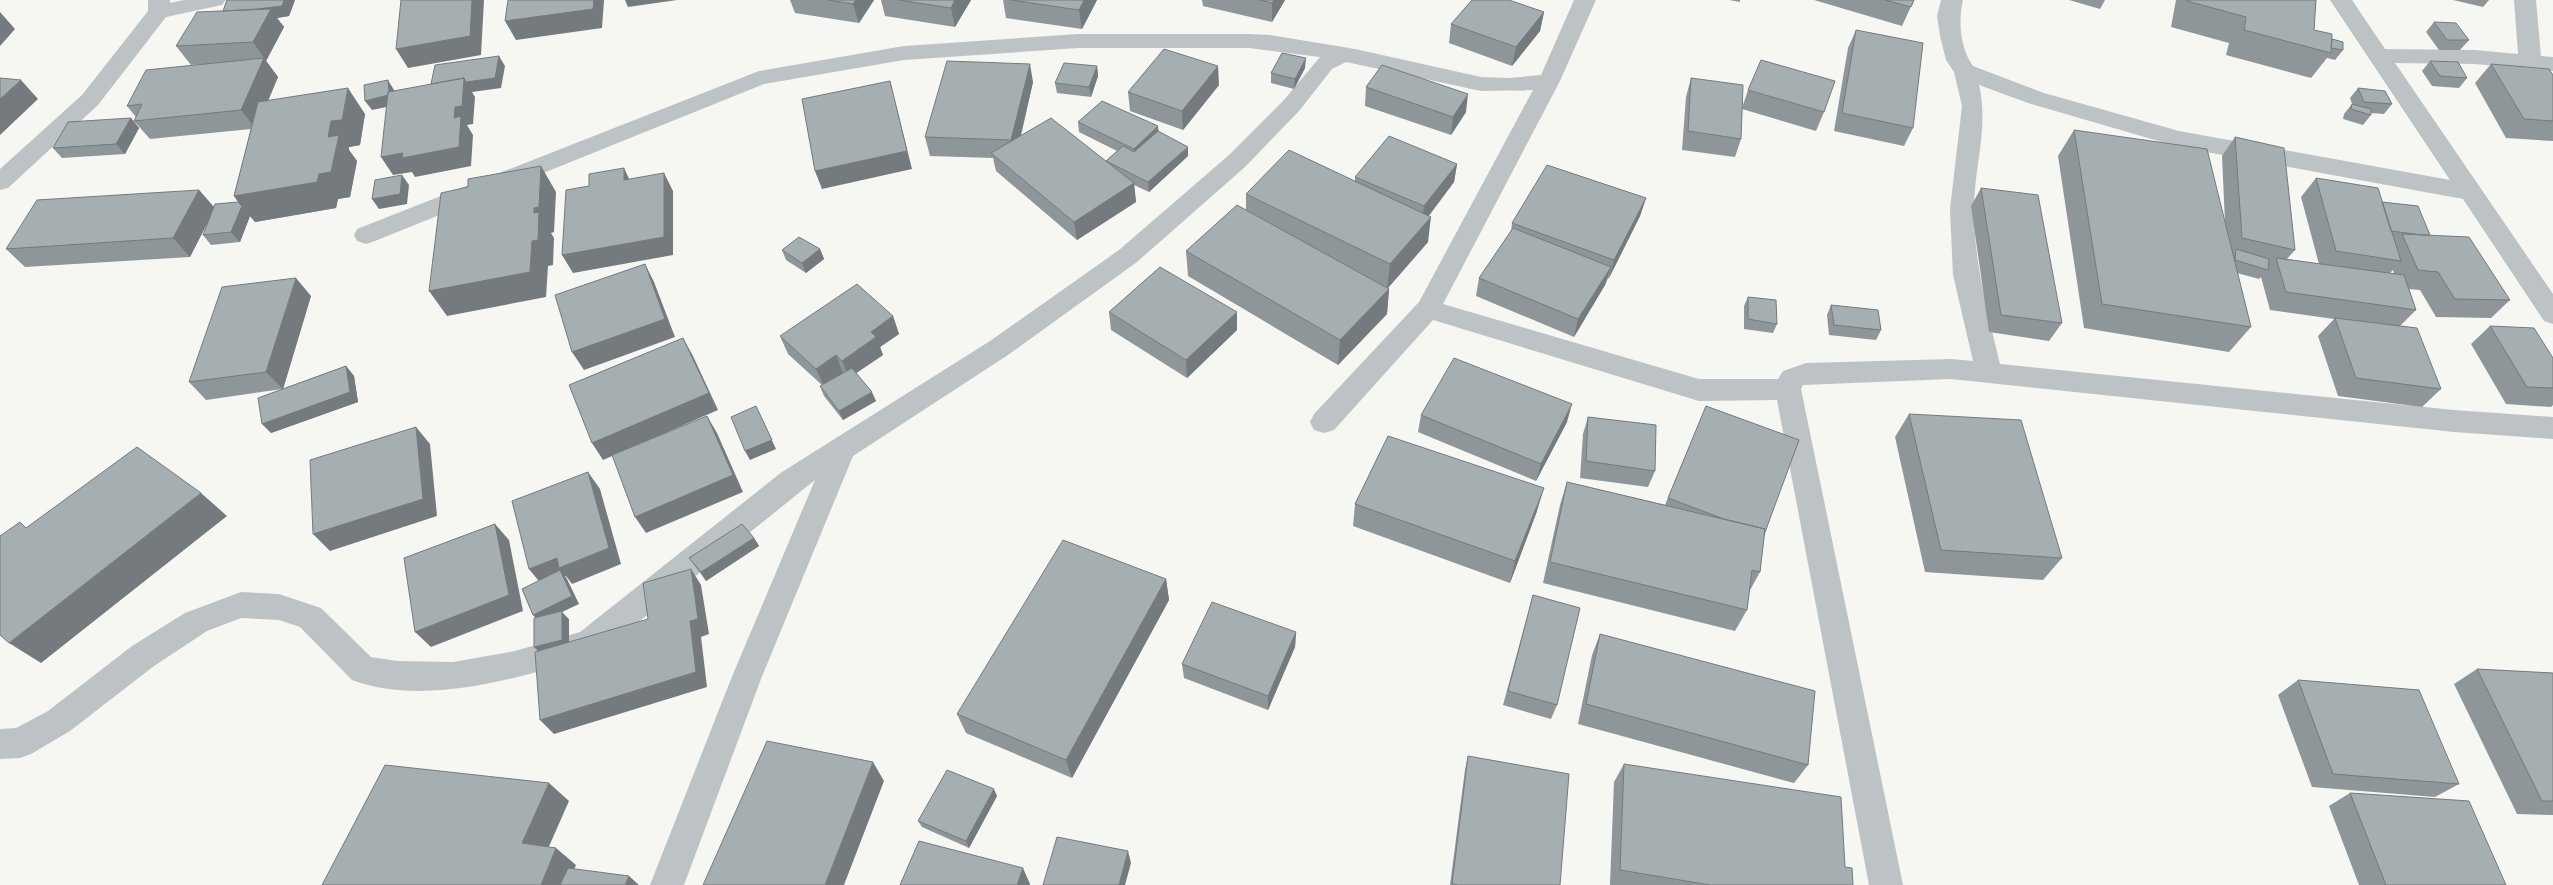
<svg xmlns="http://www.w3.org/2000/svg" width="2553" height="885" font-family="Poppins,sans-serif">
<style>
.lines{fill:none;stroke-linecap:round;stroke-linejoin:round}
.minor{fill:#bdc3c5;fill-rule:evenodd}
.wall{fill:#8e9699;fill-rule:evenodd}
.shaded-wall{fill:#747a7d}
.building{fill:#a5afb2;stroke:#747a7d}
</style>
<rect width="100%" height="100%" fill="#f6f6f3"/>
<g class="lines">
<path class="minor" d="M 148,0 L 170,0 L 170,3 L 184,0 L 226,0 L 222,5 L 166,17 L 98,105 L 8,188 L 0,190 L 0,169 L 82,95 L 148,11 Z
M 1574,0 L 1596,0 L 1560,81 L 1443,304 L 1699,379 L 1778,379 L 1783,371 L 1806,363 L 1951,359 L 1973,361 L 1953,275 L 1950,209 L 1962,106 L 1954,72 L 1946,60 L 1940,36 L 1937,16 L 1941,0 L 1963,0 C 1958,21 1960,48 1973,66 L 2044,93 L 2179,131 L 2450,180 L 2330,0 L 2352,0 L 2385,49 L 2475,50 L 2518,54 L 2514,0 L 2536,0 L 2541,56 L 2553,57 L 2553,71 L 2475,64 L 2395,63 L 2553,294 L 2553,324 L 2544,321 L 2463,199 L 2179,147 L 2028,103 L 1979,85 C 1989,127 1974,167 1974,210 C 1974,263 1988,313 2000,364 L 2454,410 L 2553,417 L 2553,439 L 2454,432 L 1951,379 L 1803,385 L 1801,389 L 1903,885 L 1869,885 L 1777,400 L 1699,401 L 1433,320 L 1334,430 L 1324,433 L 1314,430 L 1310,422 L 1314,414 L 1419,302 L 1533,90 L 1481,91 L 1346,62 L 1332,69 L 1299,111 L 1245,167 L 1137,262 L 1008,355 L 853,456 L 761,679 L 684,885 L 650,885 L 731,679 L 815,480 L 600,653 L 589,657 C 518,678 425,707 352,680 L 300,627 L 279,620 L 241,618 L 207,631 L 154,666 L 70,731 L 31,754 L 20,758 L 0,759 L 0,729 L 16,728 L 48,711 L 132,646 L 185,613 L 241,592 L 279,594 L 321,608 L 371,657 L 397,661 L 453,662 L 515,651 L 580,632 L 782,472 L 990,341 L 1119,250 L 1229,155 L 1283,101 L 1320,57 L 1249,48 L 1078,48 L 904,60 L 764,84 L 375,241 L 366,244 L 357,241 L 354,235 L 357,229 L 759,71 L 904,46 L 1078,34 L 1249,34 L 1270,35 L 1355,49 L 1481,77 L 1509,78 L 1541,75 Z"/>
</g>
<path class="wall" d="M 227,0 L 295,0 L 289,16 L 277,18 L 284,27 L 266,61 L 278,77 L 268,101 L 365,114 L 360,145 L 349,147 L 349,150 L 357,161 L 350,197 L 338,199 L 336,208 L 255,222 L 250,216 L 240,242 L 211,245 L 203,235 L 211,216 L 190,257 L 25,267 L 6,249 L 199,190 L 214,208 L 238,202 L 234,196 L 251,129 L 150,139 L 134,121 L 136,117 L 127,106 L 201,64 L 191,65 L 176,46 L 223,11 Z
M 790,0 L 874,0 L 859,23 L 795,13 Z
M 881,0 L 971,0 L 955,27 L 885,16 Z
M 1003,0 L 1097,0 L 1082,29 L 1006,18 Z
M 1202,0 L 1285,0 L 1272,22 L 1203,6 Z
M 1729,0 L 1740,0 L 1740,2 Z
M 1814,0 L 1914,0 L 1902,26 Z
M 2069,0 L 2105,0 L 2100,9 Z
M 2176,0 L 2316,0 L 2314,30 L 2332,39 L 2343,50 L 2335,60 L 2327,58 L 2311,78 L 2226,55 L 2229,43 L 2171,27 Z
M 2453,0 L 2489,0 L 2483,7 Z
M 1544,12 L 1540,31 L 1512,66 L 1449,43 L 1451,24 Z
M 2434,22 L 2469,40 L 2460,50 L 2439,50 L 2426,32 Z
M 1856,30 L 1913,128 L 1904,146 L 1834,131 L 1848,48 Z
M 2430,61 L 2467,78 L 2459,88 L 2432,86 L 2422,71 Z
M 2491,64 L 2553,75 L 2553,141 L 2506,138 L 2475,83 Z
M 1097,66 L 1098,76 L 1091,97 L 1057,93 L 1055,83 Z
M 1305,68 L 1294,89 L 1271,83 L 1271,73 Z
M 1691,78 L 1742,108 L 1748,90 L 1824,112 L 1816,131 L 1742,109 L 1741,139 L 1735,157 L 1682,150 L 1686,97 Z
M 1033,82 L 1021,136 L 1106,161 L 1117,151 L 1079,132 L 1078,122 L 1158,131 L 1188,156 L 1149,192 L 1134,185 L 1136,202 L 1077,240 L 996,171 L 993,158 L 930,156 L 925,137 Z
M 1219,85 L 1183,130 L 1130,111 L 1128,92 Z
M 1366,87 L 1466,112 L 1451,135 L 1365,106 Z
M 2358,88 L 2392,104 L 2384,114 L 2371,113 L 2371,115 L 2363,125 L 2343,119 L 2344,114 L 2352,104 L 2350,98 Z
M 131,118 L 139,128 L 125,154 L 62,158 L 53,148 Z
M 2074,130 L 2225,222 L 2222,156 L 2235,137 L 2295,250 L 2287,259 L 2319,264 L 2301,197 L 2316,178 L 2382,202 L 2430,235 L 2510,300 L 2491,318 L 2436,317 L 2420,290 L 2409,289 L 2416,310 L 2400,326 L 2441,389 L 2422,407 L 2338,396 L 2318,336 L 2334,319 L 2270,310 L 2261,277 L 2259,279 L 2237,273 L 2251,327 L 2229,352 L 2084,328 L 2058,156 ZM 2393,270 L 2394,274 L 2390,273 Z
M 1457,164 L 1454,182 L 1429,216 L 1428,242 L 1388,288 L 1389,289 L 1387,314 L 1338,365 L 1188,276 L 1186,251 L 1246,210 L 1246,194 L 1355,181 L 1355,177 Z
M 1981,188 L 2062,323 L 2049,341 L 1989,332 L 1971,206 Z
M 1646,198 L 1640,216 L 1609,278 L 1608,278 L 1605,285 L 1574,337 L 1476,296 L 1479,278 L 1511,232 L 1512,223 Z
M 820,249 L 824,259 L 806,273 L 786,260 L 782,250 Z
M 311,296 L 283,389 L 346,366 L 354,376 L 358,402 L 271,433 L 282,389 L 206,400 L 189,382 Z
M 1748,297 L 1777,324 L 1773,333 L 1744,329 L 1744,306 Z
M 1831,305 L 1881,330 L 1876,340 L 1829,335 L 1827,315 Z
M 1109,312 L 1237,312 L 1237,330 L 1187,378 L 1111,330 Z
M 893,316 L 899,334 L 880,347 L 883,355 L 856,373 L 876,401 L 843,420 L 824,396 L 820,386 L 822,385 L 788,354 L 780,336 Z
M 2490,326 L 2553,358 L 2553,405 L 2551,407 L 2506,404 L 2471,344 Z
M 1706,406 L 1764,536 L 1760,572 L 1749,592 L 1747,610 L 1735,631 L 1543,583 L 1560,505 L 1567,482 L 1665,505 Z
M 1909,414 L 2062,558 L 2043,580 L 1925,572 L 1895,437 Z
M 1421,415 L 1567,422 L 1536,481 L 1418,432 Z
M 1588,417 L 1655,471 L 1648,487 L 1580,478 L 1583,434 Z
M 1355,504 L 1537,511 L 1510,583 L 1353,526 Z
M 754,538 L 759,546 L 706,581 L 689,558 Z
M 1166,579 L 1169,600 L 1072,778 L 966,733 L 957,714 Z
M 1533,595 L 1557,705 L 1551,719 L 1503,705 Z
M 1296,632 L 1295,647 L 1268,710 L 1184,678 L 1182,664 Z
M 1600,634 L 1808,765 L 1794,783 L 1578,724 L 1592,655 Z
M 2477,669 L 2553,673 L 2553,815 L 2517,814 L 2454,684 Z
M 2298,680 L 2459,784 L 2435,797 L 2312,787 L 2278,695 Z
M 1468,756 L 1560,885 L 1450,885 L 1465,770 Z
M 1624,764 L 1845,867 L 1853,885 L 1610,885 L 1614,782 Z
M 2350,793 L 2506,885 L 2359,885 L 2329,806 Z
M 997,796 L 969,848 L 922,827 L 918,821 Z"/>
<path class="shaded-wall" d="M 284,0 L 295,0 L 289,16 L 277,18 L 284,27 L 266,61 L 253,42 L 230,23 Z
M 472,0 L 484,0 L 481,55 L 408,68 L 396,49 Z
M 594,0 L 604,0 L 602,28 L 516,40 L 505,21 Z
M 625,0 L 677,0 L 628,7 Z
M 856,0 L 874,0 L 859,23 L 853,4 Z
M 955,0 L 971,0 L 955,27 L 951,8 Z
M 1084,0 L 1097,0 L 1082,29 L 1079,10 Z
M 1274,0 L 1285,0 L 1272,22 L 1272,3 Z
M 0,12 L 15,29 L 0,46 Z
M 1544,12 L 1540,31 L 1512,66 L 1516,47 Z
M 499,56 L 505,66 L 501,88 L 472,92 L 475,97 L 473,124 L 467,125 L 473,135 L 471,166 L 415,177 L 412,172 L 393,175 L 381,157 L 454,118 L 455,107 L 464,78 Z
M 264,58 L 278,77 L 256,129 L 241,110 Z
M 1306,58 L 1305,68 L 1294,89 L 1295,79 Z
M 1030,64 L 1033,82 L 1015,159 L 1011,140 Z
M 1097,66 L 1098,76 L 1091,97 L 1089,87 Z
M 1218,66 L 1219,85 L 1183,130 L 1182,111 Z
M 21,80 L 38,99 L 0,135 L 0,99 Z
M 388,80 L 394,90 L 396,105 L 372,110 L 365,101 Z
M 890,81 L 912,169 L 822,189 L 815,171 Z
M 348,88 L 365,114 L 360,145 L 349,147 L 349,150 L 357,161 L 350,197 L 338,199 L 336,208 L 255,222 L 250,216 L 240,242 L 231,232 L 242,206 L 234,196 L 331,121 Z
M 1468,94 L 1466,112 L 1451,135 L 1453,117 Z
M 131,118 L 139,128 L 125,154 L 116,144 Z
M 1158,126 L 1159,136 L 1135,159 L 1134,149 Z
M 1188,147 L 1188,156 L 1149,192 L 1148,182 Z
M 1457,164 L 1454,182 L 1422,224 L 1424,206 Z
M 541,166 L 556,192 L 554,232 L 551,233 L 554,238 L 553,265 L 548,266 L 546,297 L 447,316 L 429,291 L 532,241 L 534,208 Z
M 624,168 L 633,187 L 624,180 Z
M 664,173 L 673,191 L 673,255 L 573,273 L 562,255 Z
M 402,175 L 409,185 L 407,204 L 379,209 L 372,199 Z
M 1134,183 L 1136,202 L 1077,240 L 1074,222 Z
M 199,190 L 215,208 L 190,257 L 173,238 Z
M 1646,198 L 1640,216 L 1609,278 L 1614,260 Z
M 1431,217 L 1428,242 L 1387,289 L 1390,264 Z
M 820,249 L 824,259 L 806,273 L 802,263 Z
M 645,264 L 654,282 L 675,337 L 584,370 L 572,352 Z
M 1611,267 L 1605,285 L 1574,337 L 1578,319 Z
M 296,278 L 311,296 L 283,389 L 266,372 Z
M 1389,289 L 1387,314 L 1338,365 L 1340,340 Z
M 1237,312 L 1237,330 L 1187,378 L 1186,360 Z
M 893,316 L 899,334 L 880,347 L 883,355 L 849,378 L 842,361 L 871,332 Z
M 683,338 L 693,356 L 718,410 L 603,460 L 592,443 Z
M 836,355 L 843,373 L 824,386 L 816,369 Z
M 346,366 L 354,376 L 358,402 L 271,433 L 262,424 Z
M 872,392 L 876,401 L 843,420 L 839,411 Z
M 1572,404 L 1567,422 L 1536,481 L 1541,464 Z
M 760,415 L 776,449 L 750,460 L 745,451 Z
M 707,416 L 717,433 L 743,492 L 646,533 L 635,517 Z
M 416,427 L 430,444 L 437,516 L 330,551 L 313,534 Z
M 588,472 L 600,489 L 621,564 L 572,584 L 566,576 L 565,576 L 567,579 L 579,604 L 562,612 L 569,619 L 569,648 L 542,655 L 534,647 L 540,623 L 533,615 L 542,585 L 529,569 Z
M 1544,488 L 1537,511 L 1510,583 L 1515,561 Z
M 201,493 L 227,516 L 41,663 L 9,643 Z
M 495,524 L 509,540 L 523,611 L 431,647 L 415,632 Z
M 754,538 L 759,546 L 706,581 L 701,572 Z
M 691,569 L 701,585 L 709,634 L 701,637 L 707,687 L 554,734 L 540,720 L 690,621 Z
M 1166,579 L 1169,600 L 1072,778 L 1066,760 Z
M 1296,632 L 1295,647 L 1268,710 L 1268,696 Z
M 873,762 L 884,781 L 844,885 L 825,885 Z
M 549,783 L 569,801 L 543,860 L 522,843 Z
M 994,789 L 997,796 L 969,848 L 966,841 Z
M 556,848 L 576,865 L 568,885 L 541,885 Z
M 1128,851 L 1131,863 L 1125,885 L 1119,885 Z
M 1023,868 L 1030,884 L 1030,885 L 1017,885 Z
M 629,876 L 639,885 L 625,885 Z"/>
<path class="building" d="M 227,0 L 284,0 L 282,6 L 257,9 L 223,11 Z
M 401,0 L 472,0 L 470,36 L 396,49 Z
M 508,0 L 594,0 L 593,9 L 505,21 Z
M 828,0 L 856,0 L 853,4 Z
M 899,0 L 955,0 L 951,8 Z
M 1011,0 L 1084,0 L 1079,10 Z
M 1260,0 L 1274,0 L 1272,3 Z
M 1472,0 L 1509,0 L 1544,12 L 1516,47 L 1451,24 Z
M 1885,0 L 1914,0 L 1911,7 Z
M 2187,0 L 2316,0 L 2314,30 L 2332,34 L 2331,53 L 2244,30 L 2246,17 L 2187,1 Z
M 271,9 L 253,42 L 176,46 L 197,12 Z
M 2434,22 L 2456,23 L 2469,40 L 2447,40 Z
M 1856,30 L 1923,43 L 1913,128 L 1842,113 Z
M 2332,39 L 2343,42 L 2343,50 L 2331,48 Z
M 1164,49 L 1218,66 L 1182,111 L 1128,92 Z
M 1282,53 L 1306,58 L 1295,79 L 1271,73 Z
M 499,56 L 495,78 L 466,82 L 464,78 L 431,84 L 435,65 Z
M 264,58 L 241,110 L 134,121 L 142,104 L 127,106 L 146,70 Z
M 1761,60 L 1835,81 L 1824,112 L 1748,90 Z
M 947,61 L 1030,64 L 1011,140 L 925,137 Z
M 2430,61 L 2458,62 L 2467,78 L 2440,76 Z
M 1064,63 L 1097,66 L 1089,87 L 1055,83 Z
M 2491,64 L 2549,69 L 2553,75 L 2553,121 L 2524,119 Z
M 1382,65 L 1468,94 L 1453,117 L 1366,87 Z
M 0,78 L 21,80 L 0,99 Z
M 464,78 L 462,106 L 455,107 L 454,118 L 461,116 L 459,147 L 402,158 L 403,153 L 381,157 L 388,92 Z
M 1691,78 L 1743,85 L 1741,139 L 1688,131 Z
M 388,80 L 389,92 L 388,92 L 388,95 L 365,101 L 364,85 Z
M 890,81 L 907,151 L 815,171 L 802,99 Z
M 348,88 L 342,120 L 331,121 L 328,137 L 339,135 L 331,172 L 319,174 L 317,182 L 234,196 L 258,102 Z
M 2358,88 L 2385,91 L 2392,104 L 2364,102 Z
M 1102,101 L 1158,126 L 1134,149 L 1078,122 Z
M 2352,104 L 2371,109 L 2371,115 L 2351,109 Z
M 131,118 L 116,144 L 53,148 L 68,122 Z
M 1051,118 L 1134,183 L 1074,222 L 991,153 Z
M 2074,130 L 2207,149 L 2251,327 L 2102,304 Z
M 1158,131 L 1188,147 L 1148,182 L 1106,161 L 1123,146 L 1134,152 Z
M 1389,136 L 1457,164 L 1424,206 L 1355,177 Z
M 2235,137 L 2284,148 L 2295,250 L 2242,238 Z
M 1289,150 L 1431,217 L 1390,264 L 1246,194 Z
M 1547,165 L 1646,198 L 1614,260 L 1512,223 Z
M 541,166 L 539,207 L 534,208 L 534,213 L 539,212 L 538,240 L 532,241 L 530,272 L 429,291 L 441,193 L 468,187 L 468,179 Z
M 624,168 L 624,180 L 664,173 L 664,237 L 562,255 L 566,190 L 589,186 L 589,174 Z
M 402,175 L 400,194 L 372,199 L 375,180 Z
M 2316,178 L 2378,188 L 2401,261 L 2336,251 Z
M 1981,188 L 2038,195 L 2062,323 L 2001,315 Z
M 199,190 L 173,238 L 6,249 L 37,200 Z
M 238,202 L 242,206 L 231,232 L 203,235 L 215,204 Z
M 2382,202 L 2418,206 L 2430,235 L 2422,235 L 2391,231 Z
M 1237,205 L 1389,289 L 1340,340 L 1186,251 Z
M 1513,228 L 1611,267 L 1578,319 L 1479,278 Z
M 2402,234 L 2469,237 L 2510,300 L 2455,299 L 2438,272 L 2418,270 Z
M 799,237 L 820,249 L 802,263 L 782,250 Z
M 2236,249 L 2269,259 L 2268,270 L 2235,260 Z
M 2276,258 L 2404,275 L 2416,310 L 2286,292 Z
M 645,264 L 665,319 L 572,352 L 555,295 Z
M 1160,267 L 1237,312 L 1186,360 L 1109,312 Z
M 296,278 L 266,372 L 189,382 L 222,287 Z
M 857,284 L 893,316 L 871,332 L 876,337 L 842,361 L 836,355 L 816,369 L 780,336 Z
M 1748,297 L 1776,300 L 1777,324 L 1748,319 Z
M 1831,305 L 1878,310 L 1881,330 L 1834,325 Z
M 2335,318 L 2417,328 L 2441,389 L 2356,378 Z
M 2490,326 L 2534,328 L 2553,358 L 2553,388 L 2527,387 Z
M 683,338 L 709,393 L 592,443 L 569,385 Z
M 1454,358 L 1572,404 L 1541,464 L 1421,415 Z
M 346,366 L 350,392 L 262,424 L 258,398 Z
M 852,368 L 872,392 L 839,411 L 820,386 Z
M 756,406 L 772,440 L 745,451 L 731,417 Z
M 1706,406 L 1799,440 L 1764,535 L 1765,529 L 1724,519 L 1668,498 Z
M 1909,414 L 2021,420 L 2062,558 L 1941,550 Z
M 707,416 L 733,475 L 635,517 L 612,455 Z
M 1588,417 L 1656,425 L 1655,471 L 1586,461 Z
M 416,427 L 423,499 L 313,534 L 310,460 Z
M 1388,436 L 1544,488 L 1515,561 L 1355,504 Z
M 137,447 L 201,493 L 9,643 L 0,635 L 0,536 L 20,522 L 26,528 Z
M 588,472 L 609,548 L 559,568 L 557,558 L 529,569 L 512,501 Z
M 1567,482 L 1765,529 L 1760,572 L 1752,570 L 1747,610 L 1550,562 Z
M 495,524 L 509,595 L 415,632 L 404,558 Z
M 742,524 L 754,538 L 701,572 L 689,558 Z
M 1063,540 L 1166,579 L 1066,760 L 957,714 Z
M 691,569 L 698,619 L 690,621 L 696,672 L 540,720 L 535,652 L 648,619 L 643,583 Z
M 560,570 L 572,596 L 533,615 L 522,589 Z
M 1533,595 L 1580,608 L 1557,705 L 1508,691 Z
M 1212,602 L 1296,632 L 1268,696 L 1182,664 Z
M 562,611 L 562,640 L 534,647 L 534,618 Z
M 1600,634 L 1815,691 L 1808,765 L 1586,704 Z
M 2477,669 L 2553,673 L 2553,801 L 2542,801 Z
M 2298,680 L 2419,690 L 2459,784 L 2333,774 Z
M 767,741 L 873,762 L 825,885 L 703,885 Z
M 1468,756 L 1569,774 L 1560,885 L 1458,885 L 1452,884 Z
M 1624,764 L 1841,797 L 1845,867 L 1852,868 L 1853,885 L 1710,885 L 1620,870 Z
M 385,765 L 549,783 L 522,843 L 556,848 L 541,885 L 322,885 Z
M 947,770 L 994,789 L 966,841 L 918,821 Z
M 2350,793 L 2469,801 L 2506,885 L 2386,885 Z
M 1057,837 L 1128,851 L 1119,885 L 1043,885 Z
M 919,841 L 1023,868 L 1017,885 L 900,885 Z
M 568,868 L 629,876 L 625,885 L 560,885 Z"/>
</svg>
